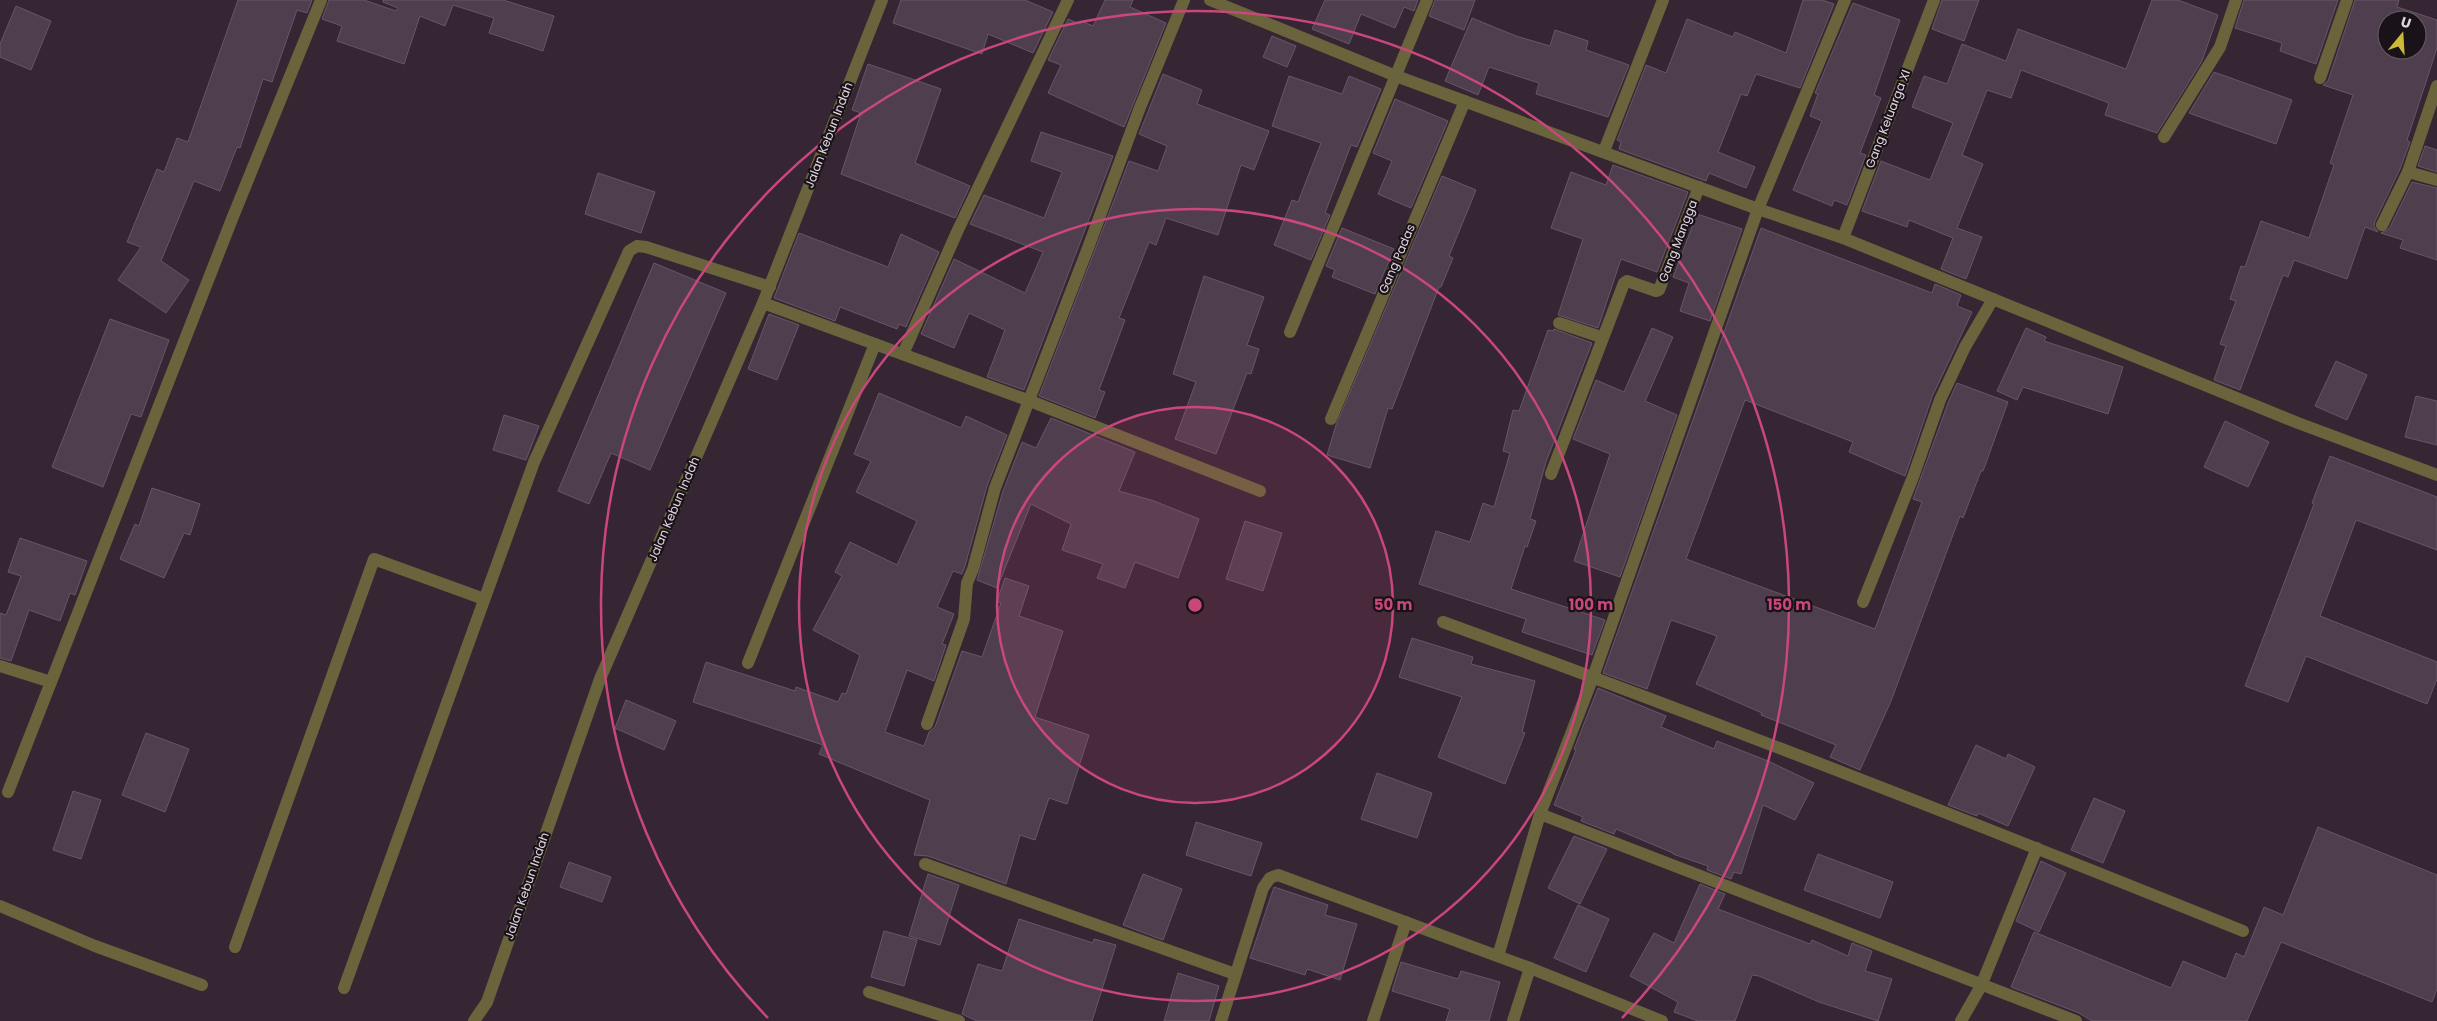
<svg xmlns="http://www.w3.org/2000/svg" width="2437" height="1021" viewBox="0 0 2437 1021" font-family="Poppins,sans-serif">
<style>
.building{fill:#4f3e4d;stroke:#685666;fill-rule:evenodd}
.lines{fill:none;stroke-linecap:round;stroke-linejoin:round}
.minor{stroke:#6a643c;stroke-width:12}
.ring{fill:none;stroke:#ca477c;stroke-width:2.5}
.labels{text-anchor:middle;stroke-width:4.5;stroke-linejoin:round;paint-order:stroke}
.street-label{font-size:12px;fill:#e0d5df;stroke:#191218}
.centre{fill:#ca477c;stroke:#191218;stroke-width:2.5}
.ring-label{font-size:15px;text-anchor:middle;font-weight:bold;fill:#ca477c;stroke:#191218;stroke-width:4.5;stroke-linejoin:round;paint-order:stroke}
</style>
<rect width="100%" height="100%" fill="#362634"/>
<g class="building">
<path d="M 238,0 L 312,0 L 307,13 L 297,10 L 272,82 L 263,79 L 240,148 L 237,147 L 220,191 L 194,181 L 161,261 L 189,280 L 166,313 L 118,280 L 141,247 L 127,242 L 157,169 L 164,172 L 177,138 L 188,142 Z"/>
<path d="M 329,0 L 364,0 L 396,11 L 398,8 L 383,2 L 383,0 L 503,0 L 554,16 L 543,51 L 489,33 L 494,18 L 453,5 L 445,26 L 420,16 L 404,64 L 337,41 L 342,26 L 322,19 Z"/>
<path d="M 901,0 L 1025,0 L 1053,12 L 1033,53 L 988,34 L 982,54 L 893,23 Z"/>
<path d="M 1105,0 L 1133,0 L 1130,7 L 1166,23 L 1124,127 L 1048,93 L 1061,65 L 1048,60 L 1068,19 L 1080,24 L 1081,21 L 1093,26 Z"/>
<path d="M 1325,0 L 1418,0 L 1414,11 L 1404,7 L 1395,28 L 1361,14 L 1349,44 L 1312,29 Z"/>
<path d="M 1435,0 L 1475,0 L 1464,30 L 1429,16 Z"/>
<path d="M 1803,0 L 1822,0 L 1834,4 L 1800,88 L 1756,74 L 1747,96 L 1741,94 L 1718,152 L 1755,167 L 1746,188 L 1709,173 L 1706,181 L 1619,149 L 1621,142 L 1617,140 L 1646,65 L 1666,73 L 1687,19 L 1733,37 L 1735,32 L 1786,53 Z"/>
<path d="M 1942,0 L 1979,0 L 1964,41 L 1932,29 Z"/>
<path d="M 2152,0 L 2178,0 L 2218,15 L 2202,61 L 2157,133 L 2105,115 L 2109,103 L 2021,70 L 2011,98 L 1987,90 L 1962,155 L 1983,164 L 1957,228 L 1982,237 L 1966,279 L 1941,269 L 1953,238 L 1909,220 L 1907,227 L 1862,211 L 1881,161 L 1930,180 L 1953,123 L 1912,107 L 1924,76 L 1947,84 L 1962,44 L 2006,61 L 2018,29 L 2126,69 Z"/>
<path d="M 2244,0 L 2338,0 L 2316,64 L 2280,51 L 2282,43 L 2235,28 Z"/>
<path d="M 2355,0 L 2399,0 L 2397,7 L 2437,20 L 2437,48 L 2407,140 L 2410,142 L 2400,169 L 2375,221 L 2374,226 L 2378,232 L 2365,227 L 2347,279 L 2294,260 L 2288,277 L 2283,275 L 2240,390 L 2214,380 L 2226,346 L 2220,344 L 2236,301 L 2230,299 L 2241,266 L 2245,267 L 2261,221 L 2309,238 L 2334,165 L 2330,163 L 2353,95 L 2323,85 L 2328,81 ZM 2387,20 L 2417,20 L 2417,50 L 2387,50 Z"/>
<path d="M 1853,3 L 1900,20 L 1874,95 L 1881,98 L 1860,153 L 1866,155 L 1847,205 L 1834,200 L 1832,206 L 1793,190 L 1822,121 L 1810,116 L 1818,94 L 1815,93 Z"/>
<path d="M 16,6 L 51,21 L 31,70 L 0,57 L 0,44 Z"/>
<path d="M 1472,18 L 1516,36 L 1550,46 L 1555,30 L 1588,41 L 1586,50 L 1629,65 L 1608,117 L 1536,94 L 1539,83 L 1489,67 L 1478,95 L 1445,81 Z"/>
<path d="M 1272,36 L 1296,46 L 1287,67 L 1263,57 Z"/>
<path d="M 868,64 L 941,89 L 915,163 L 970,186 L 955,218 L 841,174 L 861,113 L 852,110 Z"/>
<path d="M 2214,72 L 2292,100 L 2276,144 L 2189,113 Z"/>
<path d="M 1163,74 L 1202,90 L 1197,104 L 1269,131 L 1254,170 L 1241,165 L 1218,235 L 1166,218 L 1156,245 L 1149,242 L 1119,318 L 1125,320 L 1099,390 L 1105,392 L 1095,418 L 1039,396 L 1129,161 L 1158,171 L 1167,146 L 1139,134 Z"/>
<path d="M 1289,76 L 1342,94 L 1349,76 L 1381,89 L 1357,147 L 1351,145 L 1325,213 L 1330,215 L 1311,260 L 1274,245 L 1292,200 L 1298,202 L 1321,143 L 1272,126 Z"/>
<path d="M 1395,99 L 1448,121 L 1411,208 L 1378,194 L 1392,161 L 1373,153 Z"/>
<path d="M 1041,132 L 1113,156 L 1024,390 L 987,377 L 1005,330 L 969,313 L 954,348 L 921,334 L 954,259 L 1025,293 L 1043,252 L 970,224 L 984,195 L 1044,218 L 1062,172 L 1031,161 Z"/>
<path d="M 2425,146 L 2437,150 L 2437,172 L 2418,166 Z"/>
<path d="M 1613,165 L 1688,192 L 1657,272 L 1621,259 L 1598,328 L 1558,315 L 1583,239 L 1551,228 L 1571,172 L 1606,185 Z"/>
<path d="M 598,173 L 655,192 L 641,233 L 585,214 Z"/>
<path d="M 1442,176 L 1476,190 L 1449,256 L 1453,258 L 1441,287 L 1439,287 L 1392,409 L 1388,408 L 1370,468 L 1327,455 L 1336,425 Z"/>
<path d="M 2412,182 L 2437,188 L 2437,260 L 2400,248 L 2403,240 L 2381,233 L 2389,229 Z"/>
<path d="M 1697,214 L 1742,229 L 1710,321 L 1680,311 L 1689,283 L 1673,277 Z"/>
<path d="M 1342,228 L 1394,249 L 1375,294 L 1332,277 L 1335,270 L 1326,266 Z"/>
<path d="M 1761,228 L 1932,293 L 1935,284 L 1961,295 L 1957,306 L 1972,312 L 1932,397 L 1905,476 L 1849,452 L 1853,442 L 1745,400 L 1686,559 L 1875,629 L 1922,502 L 1913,499 L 1948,403 L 1957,383 L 2008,402 L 1983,471 L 1981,471 L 1963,518 L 1960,516 L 1891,701 L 1860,770 L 1830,757 L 1836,745 L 1761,715 L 1762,713 L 1696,684 L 1717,636 L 1671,620 L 1647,689 L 1603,673 Z"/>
<path d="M 799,233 L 888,267 L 901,234 L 939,252 L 906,327 L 899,324 L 897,329 L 840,307 L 835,321 L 774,298 Z"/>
<path d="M 654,263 L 726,293 L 650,470 L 611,453 L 589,504 L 558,491 Z"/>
<path d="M 1204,276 L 1264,297 L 1247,345 L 1259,349 L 1251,374 L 1247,373 L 1216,454 L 1175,439 L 1196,382 L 1173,374 Z"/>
<path d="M 769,314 L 799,325 L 777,380 L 748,369 Z"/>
<path d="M 110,319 L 169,340 L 141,417 L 131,414 L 103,487 L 52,467 Z"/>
<path d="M 1652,328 L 1673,337 L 1645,401 L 1677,415 L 1620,577 L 1574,561 L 1610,454 L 1573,439 L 1596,380 L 1624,392 Z"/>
<path d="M 2026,328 L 2046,337 L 2044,341 L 2123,367 L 2108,414 L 2023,387 L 2017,400 L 1997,391 Z"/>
<path d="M 1554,329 L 1592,343 L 1546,462 L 1530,519 L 1536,521 L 1527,547 L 1525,546 L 1511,589 L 1605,620 L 1592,655 L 1522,632 L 1526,619 L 1419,584 L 1436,531 L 1470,542 L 1483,503 L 1494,507 L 1510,453 L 1503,451 L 1513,410 L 1519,411 L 1548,330 L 1553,331 Z"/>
<path d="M 2336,361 L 2367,375 L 2347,420 L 2315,406 Z"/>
<path d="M 879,393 L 961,428 L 966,416 L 1007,435 L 987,486 L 965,566 L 962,574 L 953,571 L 937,607 L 954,614 L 942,644 L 946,645 L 934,681 L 907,670 L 885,732 L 924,746 L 929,732 L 935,727 L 962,651 L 982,657 L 1001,603 L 997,601 L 1005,578 L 1029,586 L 1019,616 L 1063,631 L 1035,717 L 1089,735 L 1067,804 L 1049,798 L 1035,840 L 1020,835 L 1006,884 L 928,856 L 914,855 L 930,800 L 819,754 L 823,745 L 693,702 L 706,662 L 795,691 L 796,687 L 838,702 L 842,693 L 846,694 L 860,655 L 813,630 L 842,576 L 835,572 L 850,542 L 897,565 L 917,521 L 856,492 L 871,461 L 854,454 Z"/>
<path d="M 2416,396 L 2437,401 L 2437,445 L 2405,437 Z"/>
<path d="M 504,415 L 539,426 L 526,460 L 493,450 Z"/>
<path d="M 1051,418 L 1135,452 L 1119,491 L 1154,501 L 1199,519 L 1178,578 L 1135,562 L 1125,588 L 1097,578 L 1103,564 L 1062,550 L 1071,524 L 1031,504 L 997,588 L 977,580 L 1003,491 L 1022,442 L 1036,448 Z"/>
<path d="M 2225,421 L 2269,442 L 2248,487 L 2204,467 Z"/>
<path d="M 2330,456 L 2437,497 L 2437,550 L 2356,520 L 2320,616 L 2437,662 L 2437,679 L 2427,704 L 2306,656 L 2288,702 L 2245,686 L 2314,504 L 2312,503 Z"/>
<path d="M 152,488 L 200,504 L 190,535 L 184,533 L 164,578 L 120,559 L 135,524 L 139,526 Z"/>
<path d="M 1245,521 L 1282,533 L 1263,591 L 1226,579 Z"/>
<path d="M 20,538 L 87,561 L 75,595 L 70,593 L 60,621 L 29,610 L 11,661 L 0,658 L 0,613 L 6,615 L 21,576 L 8,572 Z"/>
<path d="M 1412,638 L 1473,657 L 1471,664 L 1535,681 L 1522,732 L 1525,733 L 1505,784 L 1438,757 L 1462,697 L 1399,677 Z"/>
<path d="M 1598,688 L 1666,716 L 1661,727 L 1714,749 L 1717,741 L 1768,761 L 1814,783 L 1795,820 L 1763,805 L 1741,874 L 1734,872 L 1731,879 L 1707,870 L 1708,866 L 1673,854 L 1673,853 L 1616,829 L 1614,834 L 1581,821 L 1583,817 L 1554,805 L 1576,750 L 1574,749 Z"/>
<path d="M 626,700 L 676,721 L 664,750 L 615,728 Z"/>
<path d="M 146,733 L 189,749 L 165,812 L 122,795 Z"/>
<path d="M 1976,745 L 2006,759 L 2008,754 L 2035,767 L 2008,826 L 1978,813 L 1977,816 L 1948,805 Z"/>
<path d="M 1377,773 L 1432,793 L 1417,838 L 1361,819 Z"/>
<path d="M 73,791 L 101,800 L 81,859 L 53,850 Z"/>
<path d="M 2094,798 L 2125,811 L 2103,863 L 2071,850 Z"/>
<path d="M 1196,822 L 1262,843 L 1251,876 L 1186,855 Z"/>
<path d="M 2318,827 L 2437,875 L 2437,989 L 2432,1002 L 2281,942 L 2247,1021 L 2092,1021 L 2079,1013 L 2011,987 L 2034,932 L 2171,988 L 2183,961 L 2226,979 L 2236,953 L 2244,957 L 2264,907 L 2283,915 Z"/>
<path d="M 1574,836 L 1607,849 L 1580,904 L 1548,888 Z"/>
<path d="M 1818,854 L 1893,882 L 1880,918 L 1804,890 Z"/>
<path d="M 2041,861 L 2066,873 L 2039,932 L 2016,921 Z"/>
<path d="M 569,862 L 611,877 L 602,902 L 560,887 Z"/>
<path d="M 928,874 L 959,885 L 940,945 L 909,936 Z"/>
<path d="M 1143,874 L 1182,889 L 1163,940 L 1123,925 Z"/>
<path d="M 1700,884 L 1725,894 L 1718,909 L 1810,944 L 1812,940 L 1848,956 L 1852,943 L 1872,951 L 1865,971 L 1892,979 L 1878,1021 L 1819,1002 L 1759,976 L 1752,975 L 1735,1021 L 1698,1021 L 1674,1012 L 1678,1002 L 1630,976 L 1654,933 L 1674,943 Z"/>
<path d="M 1274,887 L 1328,905 L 1325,915 L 1357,924 L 1340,980 L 1307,969 L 1305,975 L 1250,958 Z"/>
<path d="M 1578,905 L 1609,919 L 1586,972 L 1554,958 Z"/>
<path d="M 1019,919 L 1093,943 L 1094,939 L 1116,945 L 1092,1021 L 977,1021 L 962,1014 L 978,964 L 1002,971 Z"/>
<path d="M 884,931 L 917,940 L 904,986 L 871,977 Z"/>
<path d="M 1401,962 L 1458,979 L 1461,971 L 1500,982 L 1489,1021 L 1446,1021 L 1450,1009 L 1392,991 Z"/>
<path d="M 1178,973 L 1219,986 L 1209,1021 L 1164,1021 Z"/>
</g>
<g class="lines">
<g class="minor">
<path d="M 1210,0 L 1396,76 L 1758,209 L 1843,238 L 2298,423 L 2437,475"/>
<path d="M 2320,78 L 2347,0"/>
<path d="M 2164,137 L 2220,47 L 2236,0"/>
<path d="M 1604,151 L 1663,0"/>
<path d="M 2408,172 L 2437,180"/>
<path d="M 2382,225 L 2408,172 L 2437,86"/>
<path d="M 1843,238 L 1934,0"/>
<path d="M 763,303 L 1030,401 L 1260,491"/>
<path d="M 1559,323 L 1601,337"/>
<path d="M 1290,332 L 1427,0"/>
<path d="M 903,354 L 957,232 L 1068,0"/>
<path d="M 1331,419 L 1465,101"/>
<path d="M 1551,474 L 1624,283 L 1627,281 L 1656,291 L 1659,290 L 1699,187"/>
<path d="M 1863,602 L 1913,477 L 1940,400 L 1965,347 L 1993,299"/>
<path d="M 1443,622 C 1712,720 1978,824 2243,931"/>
<path d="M 748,663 L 875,344"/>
<path d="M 0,666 L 51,682"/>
<path d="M 927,724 L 964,619 L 967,583 L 973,569 L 995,488 L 1088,248 L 1139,110 L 1184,0"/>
<path d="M 8,792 L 232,219 L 321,0"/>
<path d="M 1540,814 L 2076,1021"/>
<path d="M 925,864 L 1235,974"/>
<path d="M 0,906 L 95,946 L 202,985"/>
<path d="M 235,947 L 374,559 L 484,599"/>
<path d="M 1498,956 L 1540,814 L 1593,677 L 1758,209 L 1845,0"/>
<path d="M 344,988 L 534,462 L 629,251 L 637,246 L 646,247 L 770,287"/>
<path d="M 869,992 L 959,1021"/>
<path d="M 474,1021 L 487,1002 L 600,679 L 763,303 L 882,0"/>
<path d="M 1221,1021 L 1263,888 L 1270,878 L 1278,875 L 1530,968 L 1662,1021"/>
<path d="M 1373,1021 L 1406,922"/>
<path d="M 1513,1021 L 1530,968"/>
<path d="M 1961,1021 L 1981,986 L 2037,848"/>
</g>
</g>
<circle cx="1195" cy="605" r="198" fill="#ca477c" fill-opacity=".12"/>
<g class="ring">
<circle cx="1195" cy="605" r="198"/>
<circle cx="1195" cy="605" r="396"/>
<path d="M768 1018A594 594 0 1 1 1622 1018"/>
</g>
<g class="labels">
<g class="street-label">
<text transform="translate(1888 119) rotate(-69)" y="4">Gang Keluarga XI</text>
<text transform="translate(829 135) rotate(-69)" y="4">Jalan Kebun Indah</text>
<text transform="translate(1678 241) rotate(-69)" y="4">Gang Mangga</text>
<text transform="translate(1397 259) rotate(-67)" y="4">Gang Padas</text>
<text transform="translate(674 509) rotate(-67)" y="4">Jalan Kebun Indah</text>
<text transform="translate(527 886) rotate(-71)" y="4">Jalan Kebun Indah</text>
</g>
</g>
<circle cx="1195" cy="605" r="8" class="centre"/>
<g class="ring-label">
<text x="1393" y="610">50 m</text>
<text x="1591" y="610">100 m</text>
<text x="1789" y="610">150 m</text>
</g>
<g transform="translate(2402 35) rotate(18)"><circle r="24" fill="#191218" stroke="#696068"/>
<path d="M0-4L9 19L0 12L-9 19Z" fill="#cdb938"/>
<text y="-8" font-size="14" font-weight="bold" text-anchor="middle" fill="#e0d5df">U</text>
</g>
</svg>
